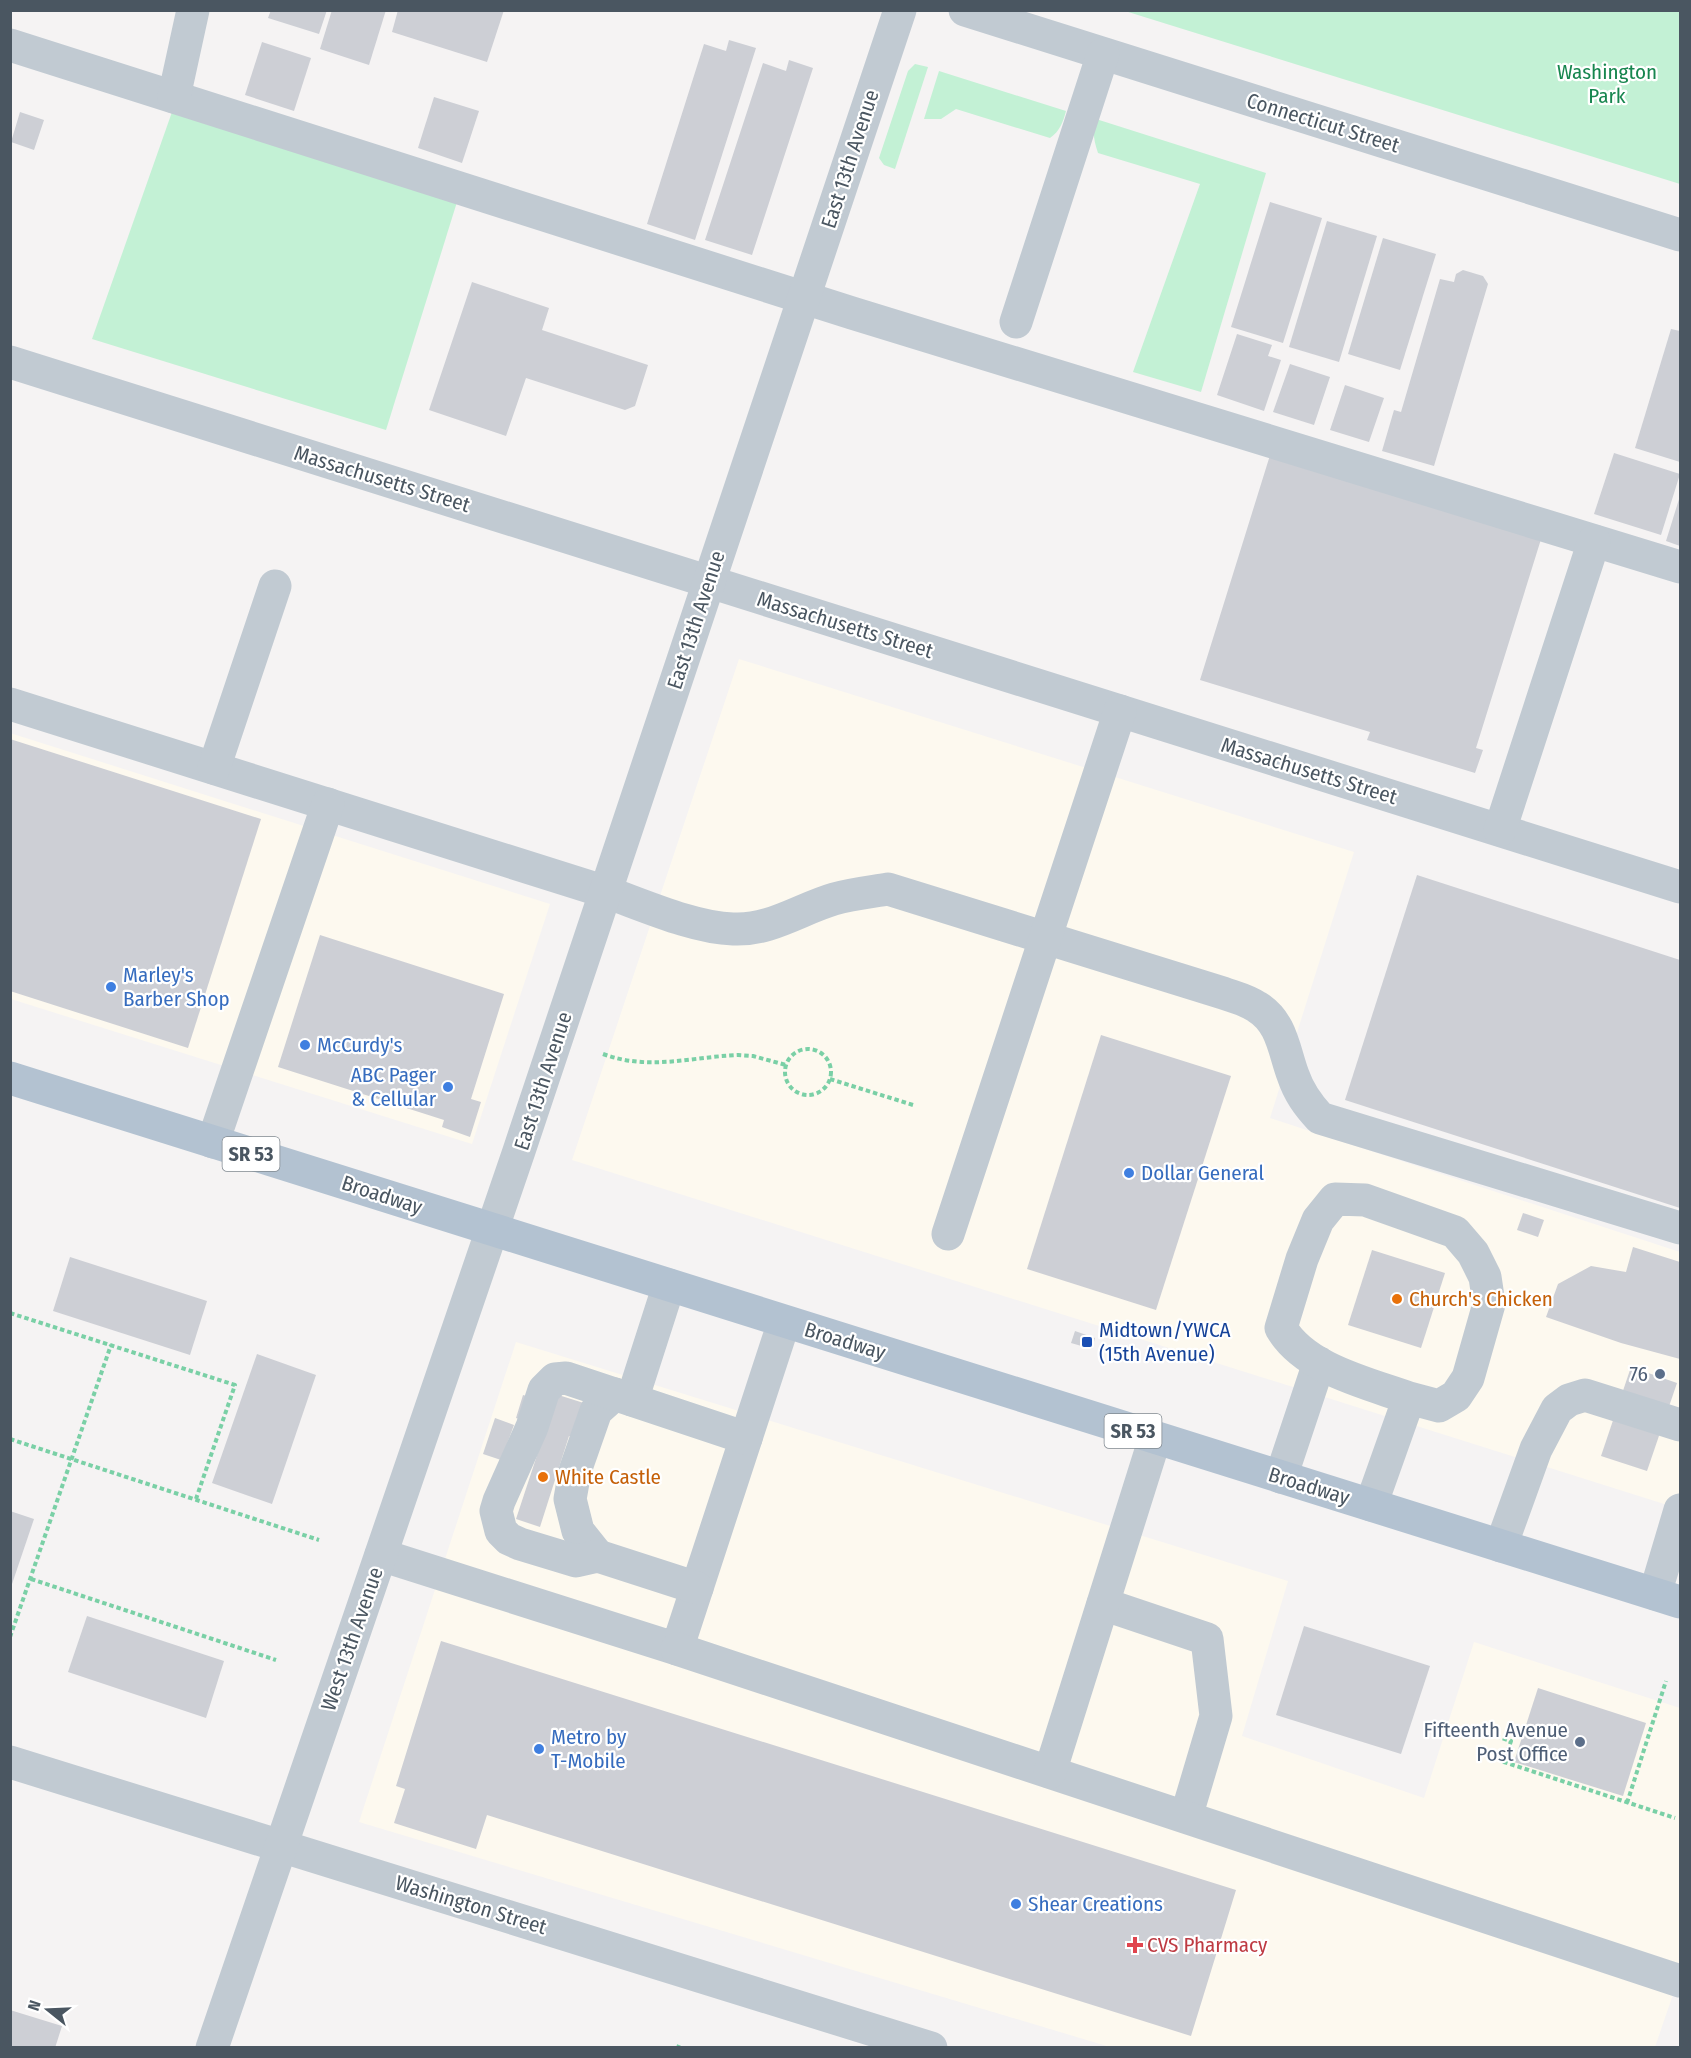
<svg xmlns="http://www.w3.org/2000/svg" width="1691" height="2058" viewBox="0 0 1691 2058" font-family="'Fira Sans Condensed',sans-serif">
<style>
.commercial{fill:#fdf9ef}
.green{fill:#c3f1d5}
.building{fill:#cdcfd5}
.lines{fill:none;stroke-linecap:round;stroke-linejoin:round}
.path{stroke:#7ad0a6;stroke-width:4;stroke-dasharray:4.5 3;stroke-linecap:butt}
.minor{stroke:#c1cad2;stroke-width:33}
.major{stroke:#b3c2d1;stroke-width:33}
.shop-dot{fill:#3f7fe0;stroke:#fff;stroke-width:2}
.food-dot{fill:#e8710a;stroke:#fff;stroke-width:2}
.transit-dot{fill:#1a4fb4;stroke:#fff;stroke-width:2}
.service-dot{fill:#5c6f8a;stroke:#fff;stroke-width:2}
.health-dot{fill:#e0444e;stroke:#fff;stroke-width:2}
.labels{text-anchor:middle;stroke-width:4.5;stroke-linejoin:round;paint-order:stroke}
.shield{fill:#fff;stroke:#808990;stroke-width:1.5}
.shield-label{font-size:20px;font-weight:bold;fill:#4a5661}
.park-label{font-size:21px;fill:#17864f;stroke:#fff}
.street-label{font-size:21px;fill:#4a5661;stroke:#fff}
.shop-label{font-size:21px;fill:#366cbe;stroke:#fff;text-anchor:start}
.food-label{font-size:21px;fill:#c56008;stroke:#fff;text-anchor:start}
.transit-label{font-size:21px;fill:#164399;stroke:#fff;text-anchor:start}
.service-label{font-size:21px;fill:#4e5e75;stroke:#fff;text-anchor:end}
.health-label{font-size:21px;fill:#be3a42;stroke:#fff;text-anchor:start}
</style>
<rect width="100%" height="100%" fill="#f5f3f3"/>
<g class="commercial">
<path d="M 739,659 L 1354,852 L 1270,1118 L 1680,1252 L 1680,1509 L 572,1160 Z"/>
<path d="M 10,733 L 550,904 L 472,1144 L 11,999 Z"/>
<path d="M 516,1342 L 1288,1581 L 1242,1736 L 1424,1798 L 1474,1642 L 1680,1708 L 1680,1974 L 1655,2047 L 1110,2047 L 359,1822 Z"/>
</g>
<g class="green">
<path d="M 1125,11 L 1680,11 L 1680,184 Z"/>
<path d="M 915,64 L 928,67 L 895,169 L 884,165 L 879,158 L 908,71 Z"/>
<path d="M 939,71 L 1066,111 C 1063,122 1060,131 1050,138 L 956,109 L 941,119 L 924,119 Z"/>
<path d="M 172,112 L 457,202 L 386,430 L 92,339 Z"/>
<path d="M 1096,119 L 1266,173 L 1201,392 L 1133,372 L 1200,184 L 1098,153 C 1094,141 1092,132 1096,119 Z"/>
</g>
<g class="building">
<path d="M 271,10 L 327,10 L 319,34 L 268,18 Z"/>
<path d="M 332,10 L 386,10 L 369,65 L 320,49 Z"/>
<path d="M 398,10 L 504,10 L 487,62 L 392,32 Z"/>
<path d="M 729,40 L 756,48 L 695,240 L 647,224 L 704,44 L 726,51 Z"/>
<path d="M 262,42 L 311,58 L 294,111 L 245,95 Z"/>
<path d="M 789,60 L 813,68 L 752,255 L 705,240 L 763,63 L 786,71 Z"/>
<path d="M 434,97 L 479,111 L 462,163 L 418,148 Z"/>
<path d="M 20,112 L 44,120 L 34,150 L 11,142 Z"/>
<path d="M 1270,202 L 1322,218 L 1283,343 L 1231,327 Z"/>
<path d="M 1327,221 L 1377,236 L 1339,362 L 1289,347 Z"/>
<path d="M 1383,238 L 1436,254 L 1400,370 L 1348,354 Z"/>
<path d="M 1463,270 L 1483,276 L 1488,284 L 1434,466 L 1382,451 L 1394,410 L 1401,412 L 1440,279 L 1454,282 L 1456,274 Z"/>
<path d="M 472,282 L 549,308 L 542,330 L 648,365 L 635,406 L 625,410 L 526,378 L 506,436 L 429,410 Z"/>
<path d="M 1671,329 L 1680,331 L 1680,462 L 1635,448 Z"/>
<path d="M 1237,334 L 1272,345 L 1268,356 L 1281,360 L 1264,411 L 1217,395 Z"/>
<path d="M 1290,364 L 1330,377 L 1314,425 L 1273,412 Z"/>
<path d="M 1345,385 L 1384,398 L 1369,442 L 1330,430 Z"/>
<path d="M 1271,452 L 1542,536 L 1476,748 L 1483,750 L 1475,773 L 1367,740 L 1370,732 L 1200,680 Z"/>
<path d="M 1614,453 L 1680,474 L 1661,535 L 1594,514 Z"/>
<path d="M 1680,496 L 1680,546 L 1666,541 Z"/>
<path d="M 10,739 L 261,819 L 188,1048 L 10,991 Z"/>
<path d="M 1417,875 L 1680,960 L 1680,1208 L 1345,1100 Z"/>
<path d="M 320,935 L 504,994 L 471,1099 L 481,1102 L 470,1137 L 442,1127 L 444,1120 L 278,1067 Z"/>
<path d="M 1101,1035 L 1231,1076 L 1156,1310 L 1027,1269 Z"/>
<path d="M 1523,1213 L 1544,1220 L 1538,1237 L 1517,1230 Z"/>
<path d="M 1633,1247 L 1680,1262 L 1680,1359 L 1621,1343 L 1546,1317 L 1558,1284 L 1591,1266 L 1626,1272 Z"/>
<path d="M 1372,1250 L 1445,1273 L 1421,1348 L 1348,1325 Z"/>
<path d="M 70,1257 L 207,1301 L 190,1355 L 53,1311 Z"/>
<path d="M 1075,1331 L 1095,1338 L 1092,1349 L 1071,1343 Z"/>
<path d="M 257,1354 L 316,1375 L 272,1504 L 212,1483 Z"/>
<path d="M 1631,1367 L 1677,1383 L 1647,1471 L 1601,1456 Z"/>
<path d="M 549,1392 L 590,1405 L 598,1445 L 569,1436 L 540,1527 L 516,1519 L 546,1428 L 516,1418 L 523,1395 L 546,1402 Z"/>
<path d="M 495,1418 L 514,1425 L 501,1460 L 483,1454 Z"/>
<path d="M 10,1511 L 34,1519 L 11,1587 L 10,1587 Z"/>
<path d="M 87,1616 L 224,1661 L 206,1718 L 68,1672 Z"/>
<path d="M 1304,1626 L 1430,1666 L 1401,1754 L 1276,1715 Z"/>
<path d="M 441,1641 L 1236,1890 L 1191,2036 L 487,1815 L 476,1849 L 394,1823 L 405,1789 L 396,1786 Z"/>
<path d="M 1538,1688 L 1646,1723 L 1623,1796 L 1514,1762 Z"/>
<path d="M 10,2010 L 62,2026 L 55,2048 L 10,2048 Z"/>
</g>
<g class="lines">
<g class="path">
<circle cx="808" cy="1072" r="23"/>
<path d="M 603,1054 C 649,1071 690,1057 738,1055 L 753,1056 L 786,1065"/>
<path d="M 830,1079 L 913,1105"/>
<path d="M 10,1313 L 235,1385 L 196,1499"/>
<path d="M 10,1439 L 319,1540"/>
<path d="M 31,1579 L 276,1660"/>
<path d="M 10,1637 L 111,1345"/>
<path d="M 1467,1727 L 1511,1741 L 1504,1762 L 1675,1818"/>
<path d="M 1627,1803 L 1666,1681"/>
<path d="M 678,2048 L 679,2045"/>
</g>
<g class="minor">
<path d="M 965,10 L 1680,235"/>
<path d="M 10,45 L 852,313 L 1680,567"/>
<path d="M 174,97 L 193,10"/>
<path d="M 1016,322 L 1103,54"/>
<path d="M 10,362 L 1680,887"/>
<path d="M 10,704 L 606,892 C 643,905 694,928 733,929 C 770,931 800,909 834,899 C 851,894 870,892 888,889 L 1223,993 C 1234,997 1247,1000 1257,1007 C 1282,1022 1284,1051 1293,1075 C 1299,1093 1308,1105 1320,1118 L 1680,1228"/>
<path d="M 214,768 L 275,586"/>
<path d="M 1500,830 L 1594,541"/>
<path d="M 213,1142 L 328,804"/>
<path d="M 948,1234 L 1120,711"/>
<path d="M 632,1400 L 669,1285"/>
<path d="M 1281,1477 L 1319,1363"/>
<path d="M 1371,1505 L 1409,1398 L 1439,1406 L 1456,1396 L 1468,1378 L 1489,1304 L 1485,1277 L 1473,1253 L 1455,1232 L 1365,1200 L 1335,1199 L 1318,1220 L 1302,1259 L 1281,1328 C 1305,1369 1367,1383 1409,1398"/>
<path d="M 1501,1546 L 1536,1449 L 1557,1409 L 1569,1400 L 1585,1395 L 1680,1425"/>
<path d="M 381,1555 L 677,1649 L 784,1322"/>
<path d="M 598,1556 L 578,1531 L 570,1499 L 575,1471 L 596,1411 L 615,1394"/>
<path d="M 697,1588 L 598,1556 L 576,1561 L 520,1544 L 509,1539 L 501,1531 L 496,1511 L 499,1501 L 532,1427 L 544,1390 L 555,1379 L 566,1378 L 746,1438"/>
<path d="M 1655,1594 L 1680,1510"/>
<path d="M 1103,1604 L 1207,1639 L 1216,1716 L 1186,1817"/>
<path d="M 677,1649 L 1680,1981"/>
<path d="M 10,1762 L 931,2048"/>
<path d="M 1050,1772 L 1155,1438"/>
<path d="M 212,2048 L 519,1151 L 900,10"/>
</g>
<path class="major" d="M 10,1078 L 1680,1602"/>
</g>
<g class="shop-dot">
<circle cx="111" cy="987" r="6"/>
<circle cx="305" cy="1045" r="6"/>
<circle cx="448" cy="1087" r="6"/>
<circle cx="1129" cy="1173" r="6"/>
<circle cx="539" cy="1749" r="6"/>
<circle cx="1016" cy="1904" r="6"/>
</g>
<g class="food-dot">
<circle cx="1397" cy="1299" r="6"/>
<circle cx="543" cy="1477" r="6"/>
</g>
<rect class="transit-dot" x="1081" y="1336" width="12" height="12" rx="3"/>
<g class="service-dot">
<circle cx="1660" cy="1374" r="6"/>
<circle cx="1580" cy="1742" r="6"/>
</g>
<path class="health-dot" d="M1132 1936h6v6h6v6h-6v6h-6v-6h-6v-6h6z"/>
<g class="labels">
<g class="shield">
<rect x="222.5" y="1137" width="57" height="34" rx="4.5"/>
<rect x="1104.5" y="1414" width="57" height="34" rx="4.5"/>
</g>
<g class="shield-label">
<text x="251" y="1161">SR 53</text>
<text x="1133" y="1438">SR 53</text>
</g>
<g class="park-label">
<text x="1607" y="79">Washington<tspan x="1607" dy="24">Park</tspan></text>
</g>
<g class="street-label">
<text transform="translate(1323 123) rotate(17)" y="7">Connecticut Street</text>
<text transform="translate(850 159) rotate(-72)" y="7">East 13th Avenue</text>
<text transform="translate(382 479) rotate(17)" y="7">Massachusetts Street</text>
<text transform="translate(696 620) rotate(-72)" y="7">East 13th Avenue</text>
<text transform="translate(845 625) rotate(17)" y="7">Massachusetts Street</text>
<text transform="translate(1309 771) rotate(17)" y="7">Massachusetts Street</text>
<text transform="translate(543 1081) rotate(-72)" y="7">East 13th Avenue</text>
<text transform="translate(382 1195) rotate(18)" y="7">Broadway</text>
<text transform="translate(845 1341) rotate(17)" y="7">Broadway</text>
<text transform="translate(1309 1486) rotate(17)" y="7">Broadway</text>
<text transform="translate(352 1639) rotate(-71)" y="7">West 13th Avenue</text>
<text transform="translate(471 1905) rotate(17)" y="7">Washington Street</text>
</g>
<g class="shop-label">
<text x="123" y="982">Marley's<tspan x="123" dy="24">Barber Shop</tspan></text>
<text x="317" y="1052">McCurdy's</text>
<text x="436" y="1082" text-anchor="end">ABC Pager<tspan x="436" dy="24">&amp; Cellular</tspan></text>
<text x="1141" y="1180">Dollar General</text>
<text x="551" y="1744">Metro by<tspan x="551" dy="24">T-Mobile</tspan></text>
<text x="1028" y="1911">Shear Creations</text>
</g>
<g class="food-label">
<text x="1409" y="1306">Church's Chicken</text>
<text x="555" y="1484">White Castle</text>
</g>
<g class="transit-label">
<text x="1099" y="1337">Midtown/YWCA<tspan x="1099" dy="24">(15th Avenue)</tspan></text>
</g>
<g class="service-label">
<text x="1648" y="1381">76</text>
<text x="1568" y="1737">Fifteenth Avenue<tspan x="1568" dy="24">Post Office</tspan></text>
</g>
<g class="health-label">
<text x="1147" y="1952">CVS Pharmacy</text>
</g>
</g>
<rect width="1691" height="2058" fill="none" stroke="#4a5661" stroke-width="24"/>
<g transform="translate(48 2010) rotate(288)" stroke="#ffffff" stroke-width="4.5" paint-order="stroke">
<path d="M0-4.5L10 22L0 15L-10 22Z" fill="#4a5661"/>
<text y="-9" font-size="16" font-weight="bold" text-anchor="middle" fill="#4a5661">N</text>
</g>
</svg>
